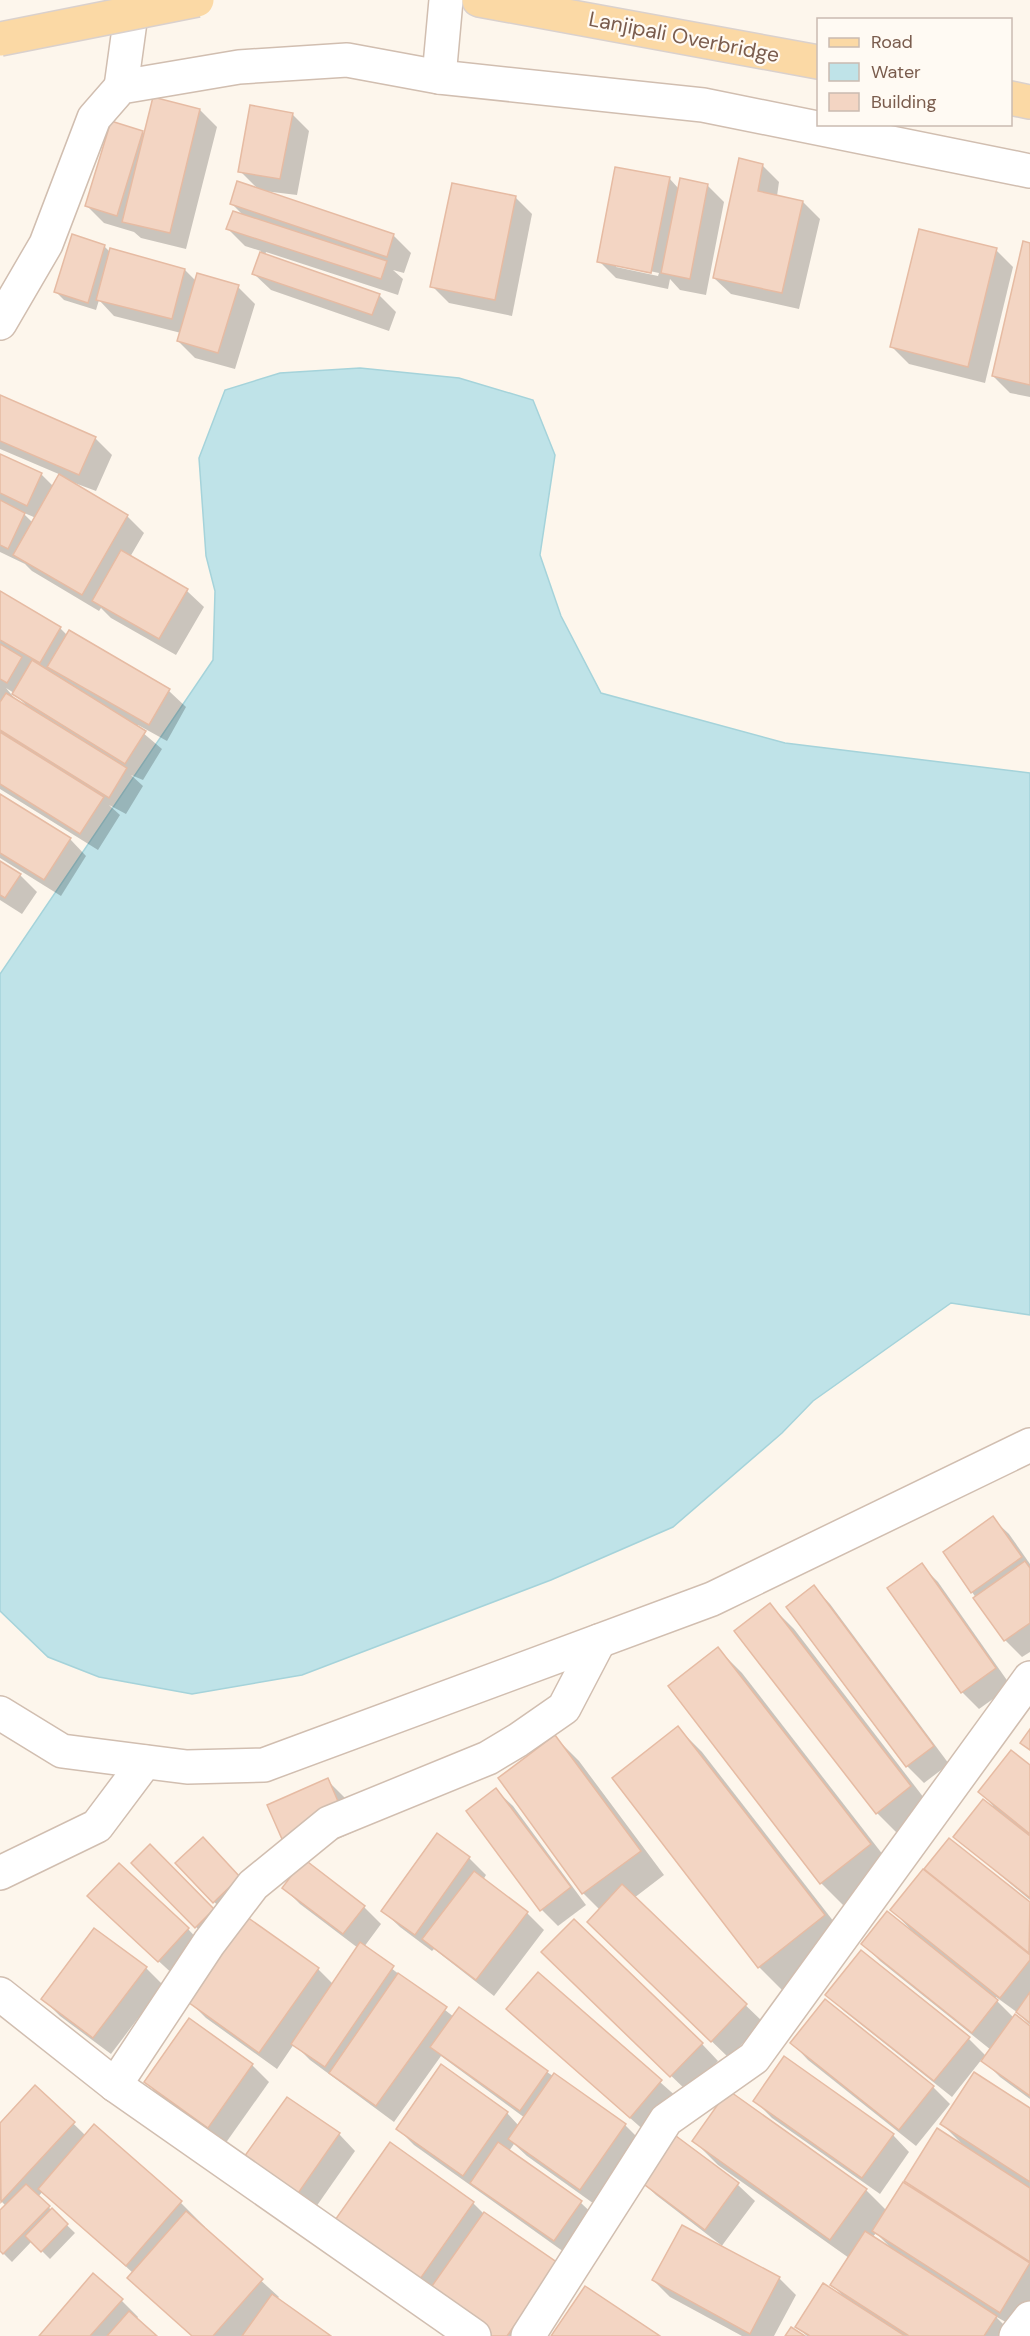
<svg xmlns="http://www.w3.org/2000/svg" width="1030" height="2336" viewBox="0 0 1030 2336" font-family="'DM Sans',sans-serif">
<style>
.water{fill:#bfe3e8;stroke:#a5d3da;stroke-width:1.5}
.shadow{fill:#0003;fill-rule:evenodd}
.building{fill:#f3d5c3;stroke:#e6bba3;stroke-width:1.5}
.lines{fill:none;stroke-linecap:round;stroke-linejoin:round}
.minor-casing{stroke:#d1beb0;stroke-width:36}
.major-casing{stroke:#dad1cd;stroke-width:36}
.minor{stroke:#fff;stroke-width:33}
.major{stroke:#fbd9a5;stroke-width:33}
.major-bridge-casing{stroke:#dad1cd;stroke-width:36;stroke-linecap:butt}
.major-bridge{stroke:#fbd9a5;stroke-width:33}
.labels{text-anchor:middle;stroke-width:4.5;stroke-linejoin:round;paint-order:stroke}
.street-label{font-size:21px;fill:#7a5c4d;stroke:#fffaf3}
</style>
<rect width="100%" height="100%" fill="#fdf6ec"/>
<path class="water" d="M 360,368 L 459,378 L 533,400 L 555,455 L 540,555 L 561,616 L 601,693 L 785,743 L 1030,773 L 1030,1315 L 951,1303 L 813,1401 L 782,1433 L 673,1527 L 551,1580 L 302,1675 L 192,1694 L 99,1677 L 48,1657 L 0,1611 L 0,974 L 213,660 L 215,591 L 206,556 L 199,458 L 225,390 L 280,373 Z"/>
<g class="shadow">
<path d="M 200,110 L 217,127 L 186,249 L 141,238 L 134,232 L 104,223 L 87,206 L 143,132 L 145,135 Z"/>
<path d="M 292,114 L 309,131 L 297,195 L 264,191 L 394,236 L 411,253 L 404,273 L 393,270 L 403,279 L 398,295 L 266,252 L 265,255 L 379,295 L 396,312 L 389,331 L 271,290 L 254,274 L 261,251 L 245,246 L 228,229 L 244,216 L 231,203 L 258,189 L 240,171 Z"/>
<path d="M 762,165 L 779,182 L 777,196 L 803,202 L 820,219 L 799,309 L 731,294 L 714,278 Z"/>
<path d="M 669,178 L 679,189 L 707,185 L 724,202 L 706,295 L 680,290 L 670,279 L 668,289 L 616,278 L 599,261 ZM 616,264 L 659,273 L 658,276 L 616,267 Z"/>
<path d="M 515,197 L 532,214 L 512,316 L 449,303 L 432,286 Z"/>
<path d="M 1030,245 L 1030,397 L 1010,393 L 993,376 Z"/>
<path d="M 104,246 L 110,252 L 185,270 L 196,281 L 238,287 L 255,304 L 235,369 L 195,358 L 178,341 L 181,333 L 114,316 L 99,300 L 96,310 L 64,300 L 56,292 Z"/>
<path d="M 996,250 L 1013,267 L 985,383 L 909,364 L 892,347 Z"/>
<path d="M 0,397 L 95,438 L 112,455 L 96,491 L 64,479 L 127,516 L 144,533 L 130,557 L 187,591 L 204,607 L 176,655 L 111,618 L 101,608 L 99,611 L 32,571 L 25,564 L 0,552 L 0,455 L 41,474 L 54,487 L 61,475 L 0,449 ZM 22,512 L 36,518 L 33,523 Z"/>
<path d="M 0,593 L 60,628 L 67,635 L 69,632 L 169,691 L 186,707 L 167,741 L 138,725 L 136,727 L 162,749 L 143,780 L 131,775 L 143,786 L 126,814 L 109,805 L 120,815 L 98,850 L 0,789 ZM 6,688 L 14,693 L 26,705 L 16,700 Z"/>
<path d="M 0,796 L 70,839 L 86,856 L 61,896 L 0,858 Z"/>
<path d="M 0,863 L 20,875 L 37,892 L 22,914 L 0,900 Z"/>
<path d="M 992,1518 L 1009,1534 L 1030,1564 L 1030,1652 L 1022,1657 L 1005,1640 L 972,1592 Z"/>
<path d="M 921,1565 L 938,1582 L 1011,1686 L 979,1709 L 962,1692 Z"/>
<path d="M 814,1587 L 830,1604 L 949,1764 L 924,1783 L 907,1766 L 788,1607 Z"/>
<path d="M 770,1605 L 794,1629 L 934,1811 L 901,1837 L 877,1813 Z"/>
<path d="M 718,1649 L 742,1673 L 894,1869 L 845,1907 L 821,1883 Z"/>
<path d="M 678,1728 L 702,1752 L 848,1940 L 783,1991 L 759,1967 Z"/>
<path d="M 555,1737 L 579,1761 L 664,1875 L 634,1898 L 763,2022 L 729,2058 L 605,1938 L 600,1910 L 583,1893 L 500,1778 Z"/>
<path d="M 1030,1767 L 1030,1900 L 955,1837 L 993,1806 L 980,1792 Z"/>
<path d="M 327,1780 L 344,1797 L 358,1830 L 300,1856 L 283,1839 L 269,1806 Z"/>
<path d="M 496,1790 L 513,1806 L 586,1905 L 558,1926 L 542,1910 Z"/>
<path d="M 437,1835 L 469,1858 L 486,1875 L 483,1880 L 527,1913 L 544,1930 L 494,1996 L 434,1949 L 432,1951 L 400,1927 L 383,1911 Z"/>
<path d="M 950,1840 L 1030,1904 L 1030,2025 L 1018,2013 L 996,1997 L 995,1999 L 1014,2018 L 1030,2027 L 1030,2099 L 1000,2077 L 982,2059 L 952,2097 L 844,2011 L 827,1994 L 969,2039 L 986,2056 L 991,2050 L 880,1961 L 863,1944 L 910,1929 L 892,1910 L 939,1881 L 926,1869 Z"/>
<path d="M 150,1846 L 230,1927 L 213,1944 L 133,1863 Z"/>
<path d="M 177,1863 L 247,1887 L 223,1911 Z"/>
<path d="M 284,1888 L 364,1907 L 381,1924 L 364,1947 L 454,2017 L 547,2072 L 625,2125 L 642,2142 L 597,2206 L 527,2156 L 514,2144 L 509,2151 L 581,2203 L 598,2219 L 571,2257 L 414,2145 L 398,2129 L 507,2113 L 519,2126 L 525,2118 L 441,2056 L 394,2122 L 310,2060 L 294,2044 L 277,2069 L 206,2018 L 190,2002 L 247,1920 L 318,1969 L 333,1984 L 358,1948 L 300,1904 Z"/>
<path d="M 106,1913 L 188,1929 L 204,1946 L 176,1977 Z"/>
<path d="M 146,1968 L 163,1985 L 111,2054 L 60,2016 L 43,1999 Z"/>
<path d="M 560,1969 L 702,2044 L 718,2061 L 688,2092 Z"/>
<path d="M 538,1974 L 678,2098 L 648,2134 L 508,2009 Z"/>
<path d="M 792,2043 L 933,2087 L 950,2104 L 916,2146 L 808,2060 Z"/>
<path d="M 252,2065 L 269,2082 L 225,2144 L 162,2099 L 146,2082 Z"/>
<path d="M 36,2087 L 86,2136 L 94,2126 L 181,2203 L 205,2227 L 203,2228 L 279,2297 L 277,2299 L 328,2336 L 192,2336 L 129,2278 L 133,2273 L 43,2191 L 38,2197 L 75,2233 L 50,2259 L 32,2241 L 12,2262 L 0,2250 L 0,2212 L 6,2206 L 0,2200 L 0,2125 Z"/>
<path d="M 755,2101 L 893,2135 L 909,2152 L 880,2194 L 772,2118 Z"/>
<path d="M 1030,2110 L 1030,2309 L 1018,2329 L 995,2316 L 1015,2336 L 807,2336 L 797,2327 L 843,2296 L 832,2285 L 849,2258 L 718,2165 L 694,2141 L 866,2190 L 887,2211 L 916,2191 L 906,2181 L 964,2146 L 942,2124 ZM 876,2233 L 892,2249 L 872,2238 Z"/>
<path d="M 339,2134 L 355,2151 L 309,2217 L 258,2181 Z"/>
<path d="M 672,2135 L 738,2185 L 755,2201 L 721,2247 L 779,2278 L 796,2295 L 774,2336 L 742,2336 L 670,2297 L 653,2280 L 721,2245 L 656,2195 L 639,2179 Z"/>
<path d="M 473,2203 L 485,2215 L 536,2336 L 476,2336 L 354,2253 Z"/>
<path d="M 121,2300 L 138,2317 L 136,2320 L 155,2336 L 41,2336 Z"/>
</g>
<g class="building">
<path d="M 153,97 L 200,109 L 170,233 L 122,222 Z"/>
<path d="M 250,105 L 293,113 L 280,179 L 238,172 Z"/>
<path d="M 111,121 L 143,131 L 117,216 L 85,206 Z"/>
<path d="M 739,158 L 763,164 L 758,191 L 803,201 L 782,293 L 713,278 Z"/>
<path d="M 615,167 L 670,177 L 651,273 L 597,262 Z"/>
<path d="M 680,178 L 708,184 L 690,279 L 661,273 Z"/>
<path d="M 237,181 L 394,234 L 387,257 L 230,204 Z"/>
<path d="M 452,183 L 516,196 L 495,300 L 430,287 Z"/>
<path d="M 233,211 L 387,261 L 381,279 L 226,229 Z"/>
<path d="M 919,229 L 997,248 L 968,367 L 890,347 Z"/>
<path d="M 72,234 L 105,245 L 88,303 L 54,292 Z"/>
<path d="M 1023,241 L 1030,243 L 1030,385 L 992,376 Z"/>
<path d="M 110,248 L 185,269 L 172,319 L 96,300 Z"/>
<path d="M 260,252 L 380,294 L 372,315 L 252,274 Z"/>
<path d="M 197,273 L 239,285 L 218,353 L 177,341 Z"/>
<path d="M 0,395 L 96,437 L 79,475 L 0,441 Z"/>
<path d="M 0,454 L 42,473 L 27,506 L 0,493 Z"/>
<path d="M 59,474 L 128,515 L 82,595 L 13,555 Z"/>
<path d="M 0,500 L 25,513 L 8,549 L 0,545 Z"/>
<path d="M 121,550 L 188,589 L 159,639 L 92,601 Z"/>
<path d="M 0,591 L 61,627 L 40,663 L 0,640 Z"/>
<path d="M 69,630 L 170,689 L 149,725 L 47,667 Z"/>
<path d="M 0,644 L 22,657 L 7,683 L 0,679 Z"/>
<path d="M 32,660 L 146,731 L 125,764 L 12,694 Z"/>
<path d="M 6,693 L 127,768 L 109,798 L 0,730 L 0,702 Z"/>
<path d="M 0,732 L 104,797 L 80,834 L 0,784 Z"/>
<path d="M 0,794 L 71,838 L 44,880 L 0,853 Z"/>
<path d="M 0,861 L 21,874 L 5,898 L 0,895 Z"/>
<path d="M 993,1516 L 1022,1557 L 971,1593 L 943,1552 Z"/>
<path d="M 1025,1561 L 1030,1568 L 1030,1623 L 1004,1641 L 973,1598 Z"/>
<path d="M 922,1563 L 996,1668 L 961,1693 L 887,1588 Z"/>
<path d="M 814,1585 L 934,1746 L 906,1767 L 786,1607 Z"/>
<path d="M 770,1603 L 911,1786 L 876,1814 L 734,1631 Z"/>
<path d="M 718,1647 L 871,1844 L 820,1884 L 668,1686 Z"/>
<path d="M 678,1726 L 825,1915 L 758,1968 L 612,1778 Z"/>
<path d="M 1030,1729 L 1030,1750 L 1020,1743 Z"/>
<path d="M 555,1735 L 641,1851 L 582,1894 L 498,1778 Z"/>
<path d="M 1011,1750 L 1030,1765 L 1030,1834 L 978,1792 Z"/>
<path d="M 328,1778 L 343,1813 L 282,1839 L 267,1805 Z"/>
<path d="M 496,1788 L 571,1887 L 540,1911 L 466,1811 Z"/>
<path d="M 983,1799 L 1030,1836 L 1030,1898 L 953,1837 Z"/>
<path d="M 437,1833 L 470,1857 L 415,1935 L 381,1911 Z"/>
<path d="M 203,1837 L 240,1877 L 213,1903 L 175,1863 Z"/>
<path d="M 949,1838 L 1030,1902 L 1029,1953 L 924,1869 Z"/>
<path d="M 150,1844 L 214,1909 L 195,1928 L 131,1863 Z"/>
<path d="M 304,1859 L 365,1906 L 343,1934 L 282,1888 Z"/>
<path d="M 119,1863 L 189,1928 L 158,1962 L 87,1896 Z"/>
<path d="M 923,1869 L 1030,1955 L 1030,1960 L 1000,1998 L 890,1910 Z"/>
<path d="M 474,1871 L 528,1912 L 476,1980 L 422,1939 Z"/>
<path d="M 622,1884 L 747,2004 L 711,2042 L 587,1922 Z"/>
<path d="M 887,1911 L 998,2000 L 972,2033 L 861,1944 Z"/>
<path d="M 247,1917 L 319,1968 L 259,2053 L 188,2002 Z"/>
<path d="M 574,1919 L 703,2043 L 670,2077 L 541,1952 Z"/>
<path d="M 94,1928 L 147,1967 L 93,2038 L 41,1999 Z"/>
<path d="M 360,1942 L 394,1966 L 325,2067 L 291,2044 Z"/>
<path d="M 861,1950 L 970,2037 L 934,2081 L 825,1995 Z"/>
<path d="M 538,1972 L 662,2080 L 630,2118 L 506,2009 Z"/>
<path d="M 398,1973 L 447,2007 L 376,2106 L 329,2073 Z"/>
<path d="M 1030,1992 L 1030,2023 L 1016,2012 Z"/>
<path d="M 825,1999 L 934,2086 L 899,2130 L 790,2043 Z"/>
<path d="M 459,2007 L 548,2071 L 520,2111 L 430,2047 Z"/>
<path d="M 1015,2014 L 1030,2026 L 1030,2096 L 981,2061 Z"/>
<path d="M 189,2018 L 253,2064 L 208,2128 L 144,2082 Z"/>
<path d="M 784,2056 L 894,2134 L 862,2178 L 753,2101 Z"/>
<path d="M 441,2064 L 508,2112 L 463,2176 L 396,2129 Z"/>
<path d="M 974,2072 L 1030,2108 L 1030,2182 L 940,2124 Z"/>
<path d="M 554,2073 L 626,2124 L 580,2190 L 508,2139 Z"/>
<path d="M 35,2085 L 75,2122 L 1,2202 L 0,2123 Z"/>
<path d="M 728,2090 L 867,2189 L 830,2240 L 692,2141 Z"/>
<path d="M 287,2097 L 340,2133 L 292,2202 L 239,2164 Z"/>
<path d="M 94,2124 L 182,2201 L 126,2266 L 38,2189 Z"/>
<path d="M 937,2128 L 1030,2188 L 1030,2262 L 904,2181 Z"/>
<path d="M 672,2133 L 739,2183 L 705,2230 L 637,2179 Z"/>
<path d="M 390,2142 L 474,2202 L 413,2289 L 328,2230 Z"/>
<path d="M 498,2142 L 582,2201 L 554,2241 L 470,2183 Z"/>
<path d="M 903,2182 L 1030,2263 L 1000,2313 L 872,2231 Z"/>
<path d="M 26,2184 L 50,2206 L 3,2254 L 0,2251 L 0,2210 Z"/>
<path d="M 52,2208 L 68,2224 L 41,2252 L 25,2236 Z"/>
<path d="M 186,2211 L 263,2279 L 213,2336 L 192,2336 L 127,2278 Z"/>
<path d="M 484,2212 L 558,2263 L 507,2336 L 481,2336 L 425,2296 Z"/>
<path d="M 682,2225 L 780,2277 L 750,2334 L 652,2280 Z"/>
<path d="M 865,2231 L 997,2316 L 984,2336 L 909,2336 L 830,2285 Z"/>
<path d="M 93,2273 L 123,2299 L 90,2336 L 39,2336 Z"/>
<path d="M 823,2283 L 905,2336 L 810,2336 L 795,2327 Z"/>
<path d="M 585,2286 L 660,2336 L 551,2336 Z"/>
<path d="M 272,2294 L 331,2336 L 242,2336 Z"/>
<path d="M 129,2311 L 157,2336 L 107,2336 Z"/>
<path d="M 791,2327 L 805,2336 L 785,2336 Z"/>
</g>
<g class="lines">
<g class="minor-casing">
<g id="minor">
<path d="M 439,77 L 446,0"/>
<path d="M 121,87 L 133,0"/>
<path d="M 0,323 L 46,244 L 94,118 L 121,87 L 239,67 L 347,60 L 439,77 L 703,105 L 1030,171"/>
<path d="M 0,1713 L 62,1751 L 187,1767 L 264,1765 L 712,1599 L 1030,1445"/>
<path d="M 0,1873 L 97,1826 L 145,1762"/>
<path d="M 0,1994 L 115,2085 L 474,2336"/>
<path d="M 115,2085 L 209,1943 L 253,1885 L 329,1823 L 488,1758 L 518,1740 L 564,1708 L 599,1641"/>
<path d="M 528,2336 L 666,2120 L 754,2058 L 1030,1678"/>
<path d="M 1016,2336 L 1030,2318"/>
</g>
</g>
<g class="major-casing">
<g id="major">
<path d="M 479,0 L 818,62"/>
<path d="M 1010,98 L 1030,102"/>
</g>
</g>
<use href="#minor" class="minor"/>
<use href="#major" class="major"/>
<g class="major-bridge-casing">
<path id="major-bridge" d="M 0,39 L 197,0"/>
</g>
<use href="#major-bridge" class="major-bridge"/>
</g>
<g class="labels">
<g class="street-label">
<text transform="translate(684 37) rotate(11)" y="7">Lanjipali Overbridge</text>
</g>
</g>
<rect x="817" y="18" width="195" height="108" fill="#fffaf3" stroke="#cabbb1" stroke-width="1.5"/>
<rect x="829" y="38" width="30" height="9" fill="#fbd9a5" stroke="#cabbb1" stroke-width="1.5"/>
<text x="871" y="48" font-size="18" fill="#7a5c4d">Road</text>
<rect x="829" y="63" width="30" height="18" fill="#bfe3e8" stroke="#cabbb1" stroke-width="1.5"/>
<text x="871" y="78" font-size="18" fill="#7a5c4d">Water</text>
<rect x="829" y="93" width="30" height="18" fill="#f3d5c3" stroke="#cabbb1" stroke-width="1.5"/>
<text x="871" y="108" font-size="18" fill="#7a5c4d">Building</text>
</svg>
